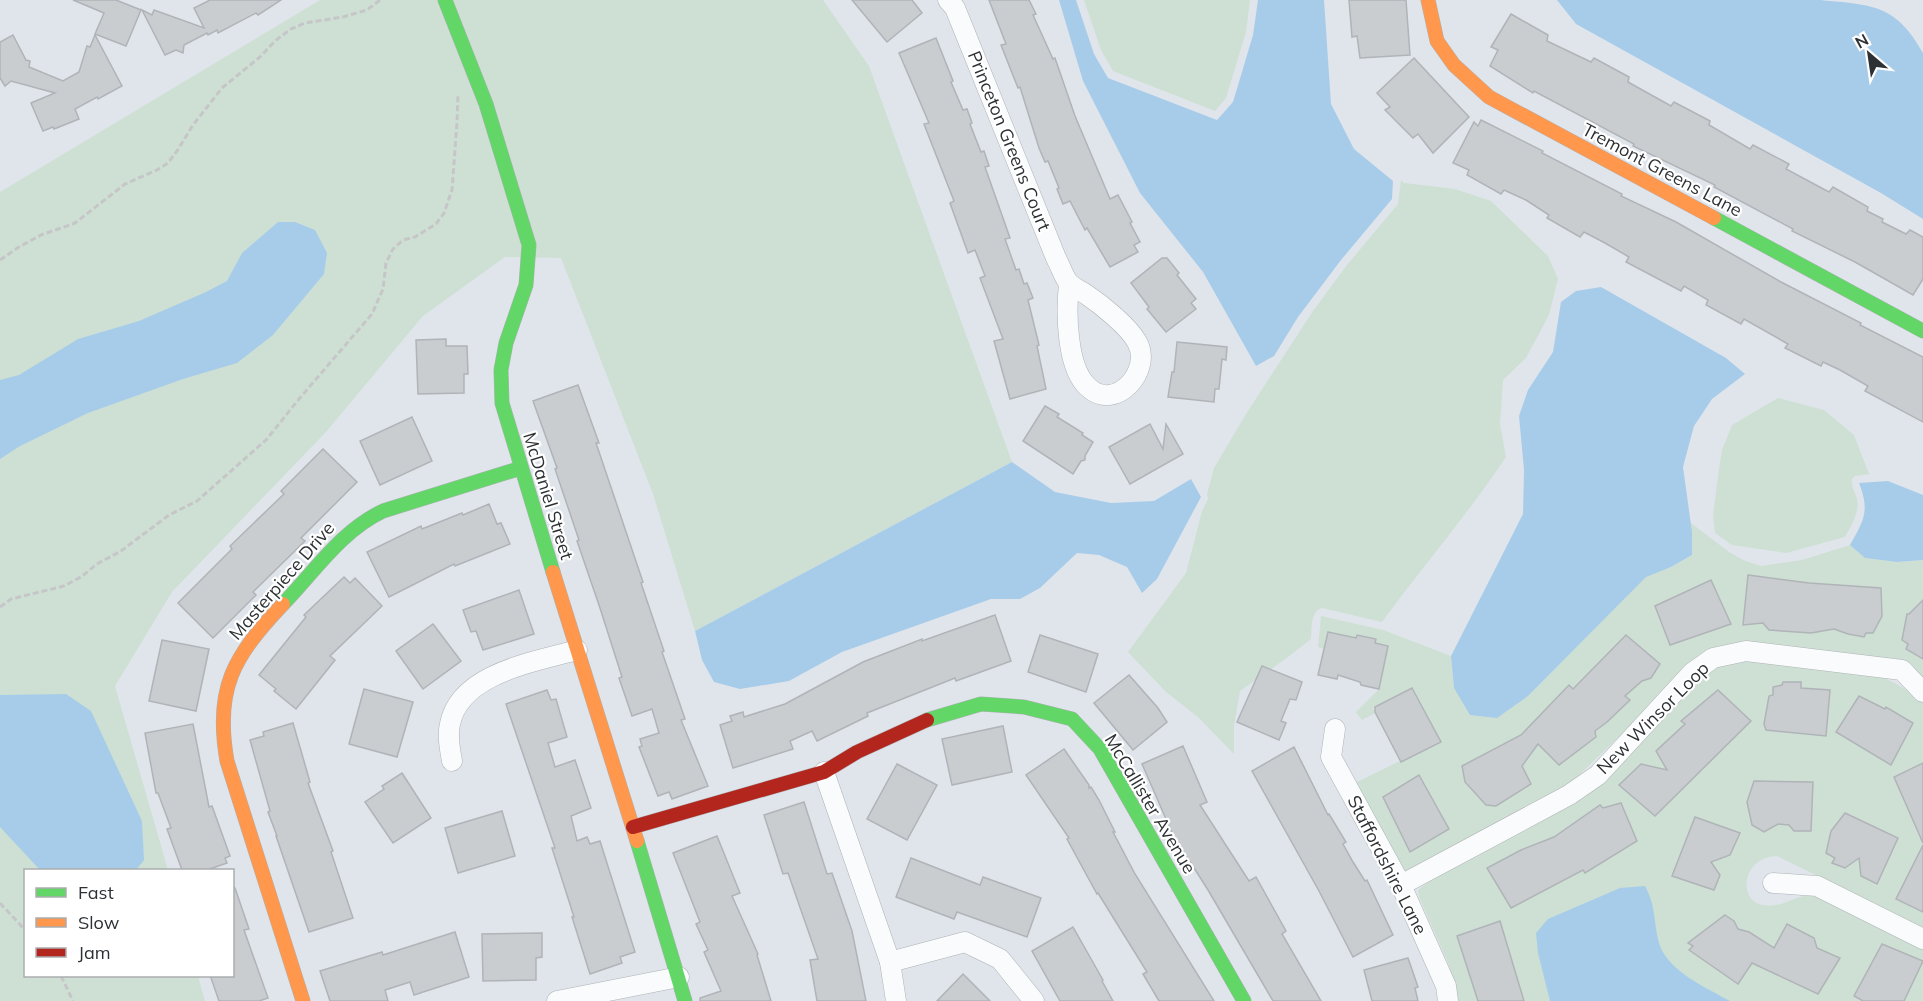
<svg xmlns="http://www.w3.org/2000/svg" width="1923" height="1001" viewBox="0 0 1923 1001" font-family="Mulish,sans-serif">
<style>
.green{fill:#cde0d3}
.water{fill:#a7ccea}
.building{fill:#c9cdd0;stroke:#b0b4b8;stroke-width:1.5}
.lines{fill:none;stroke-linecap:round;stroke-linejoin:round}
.street-casing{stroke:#aeb2b6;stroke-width:21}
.fast-casing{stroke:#aeb2b6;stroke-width:15}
.slow-casing{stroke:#aeb2b6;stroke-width:15}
.jam-casing{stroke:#aeb2b6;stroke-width:15}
.path{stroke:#c6c6c9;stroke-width:3;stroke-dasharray:6 3;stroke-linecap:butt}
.street{stroke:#fafbfc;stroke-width:20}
.fast{stroke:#63d668;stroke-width:14}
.slow{stroke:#ff974d;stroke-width:14}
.jam{stroke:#b3261e;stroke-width:14}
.labels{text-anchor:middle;stroke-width:4.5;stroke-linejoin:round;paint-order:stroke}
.street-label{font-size:18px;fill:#2d3134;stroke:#fff}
</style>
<rect width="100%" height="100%" fill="#e0e5eb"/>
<g class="green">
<path d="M 320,0 L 823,0 L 869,66 L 1012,462 L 695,631 L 653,494 L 561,258 L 505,257 L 423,316 L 326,432 L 172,592 L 115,686 L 168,870 L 26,870 L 26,976 L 198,976 L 205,1001 L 0,1001 L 0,192 Z"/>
<path d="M 1084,0 L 1250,0 L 1246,32 L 1226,98 L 1215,111 L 1113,71 L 1101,50 Z"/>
<path d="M 1401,180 L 1404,183 L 1455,189 L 1491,201 L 1548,256 L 1558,279 L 1549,315 L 1526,358 L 1503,380 L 1500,424 L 1506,457 C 1468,514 1423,566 1382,622 L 1322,608 C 1310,611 1312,629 1311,639 L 1288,657 L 1240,691 L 1234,726 L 1234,754 L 1199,718 L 1165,691 L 1128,652 L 1186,573 L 1202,511 L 1208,499 L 1207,494 L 1214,468 L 1246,414 L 1313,311 L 1347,265 L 1398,204 Z"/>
<path d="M 1778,398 L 1824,410 L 1854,435 L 1869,474 L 1855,476 L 1852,479 C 1851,487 1855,491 1857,499 C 1860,512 1851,526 1845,537 L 1786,553 L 1732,545 L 1715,533 L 1713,515 L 1718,476 L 1722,450 L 1732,425 Z"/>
<path d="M 1691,523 L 1729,552 L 1743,560 L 1761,566 L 1802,560 L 1850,545 L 1865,558 L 1897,562 L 1923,560 L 1923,679 L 1898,665 L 1863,655 L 1742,643 L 1632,724 L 1574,780 L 1550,796 L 1417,869 L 1405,871 L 1397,863 L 1354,787 L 1357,782 L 1441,741 L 1412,688 L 1373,708 L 1375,713 L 1362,720 L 1356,712 L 1379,689 L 1388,646 L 1375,643 L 1376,639 L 1357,635 L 1356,638 L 1329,632 L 1324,649 L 1318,647 L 1321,616 L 1383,630 L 1451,656 L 1454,688 L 1528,696 L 1646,576 L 1671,567 L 1692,555 Z"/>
<path d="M 1739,660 L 1860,672 L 1887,679 L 1909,691 L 1923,701 L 1923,928 L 1777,856 C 1742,857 1737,901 1763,905 C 1778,908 1787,901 1800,897 C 1806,895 1813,895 1819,895 L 1923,946 L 1923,1001 L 1457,1001 L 1449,965 L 1419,897 L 1418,890 L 1434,878 L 1534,824 L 1704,674 L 1716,665 Z"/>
</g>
<g class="water">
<path d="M 1059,0 L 1076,0 L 1094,54 L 1108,78 L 1217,120 L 1233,102 L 1253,35 L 1258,0 L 1324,0 L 1331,104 L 1354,149 L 1393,181 L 1392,199 L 1341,260 L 1298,317 L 1274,356 L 1256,366 L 1203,272 L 1140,193 L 1083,81 Z"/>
<path d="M 1557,0 L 1820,0 C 1872,5 1896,4 1923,53 L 1923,219 L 1881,193 L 1576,24 Z"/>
<path d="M 278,222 L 295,222 L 315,230 L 327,253 L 324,274 L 273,335 L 237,363 L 183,379 L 88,413 L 20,446 L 0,459 L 0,380 L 19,375 L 78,339 L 139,321 L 206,292 L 227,281 L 242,253 Z"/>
<path d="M 1601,287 L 1726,358 L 1745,374 L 1712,399 L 1694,426 L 1683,467 L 1692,532 L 1692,555 L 1671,567 L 1646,577 L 1528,696 L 1497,718 L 1470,715 L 1454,688 L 1451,656 L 1523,514 L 1524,470 L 1519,416 L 1528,390 L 1553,352 L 1561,302 L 1576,291 Z"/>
<path d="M 1012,462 L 1055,492 L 1111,503 L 1154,501 L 1191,479 L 1201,497 L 1157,579 L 1142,593 L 1127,567 L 1099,555 L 1077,553 L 1040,588 L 1020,599 L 991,599 L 842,652 L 789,681 L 740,689 L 714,682 L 702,660 L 695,631 Z"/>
<path d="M 1888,481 L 1923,495 L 1923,560 L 1897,562 L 1865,558 L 1850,545 C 1864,520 1870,511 1859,483 Z"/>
<path d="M 66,694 L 91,711 L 142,821 L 144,860 L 136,870 L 40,870 L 0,827 L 0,695 Z"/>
<path d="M 1645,886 C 1657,908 1653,924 1660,946 C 1669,971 1708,989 1730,1001 L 1550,1001 L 1538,953 L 1536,933 L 1548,919 L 1620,888 Z"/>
</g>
<g class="building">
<path d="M 73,0 L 116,0 L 141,10 L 126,46 L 95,34 L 104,13 Z"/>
<path d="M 210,0 L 281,0 L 258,15 L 256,13 L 218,33 L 217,30 L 208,35 L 207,33 L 184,45 L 183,53 L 176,50 L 165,55 L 142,10 L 152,15 L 154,10 L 204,28 L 194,8 Z"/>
<path d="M 852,0 L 912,0 L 922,13 L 887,42 Z"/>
<path d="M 989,0 L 1029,0 L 1036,14 L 1033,15 L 1053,59 L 1055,58 L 1075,116 L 1110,199 L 1118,195 L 1132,222 L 1130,223 L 1140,242 L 1134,245 L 1138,252 L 1110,267 L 1087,228 L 1085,230 L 1070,201 L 1063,204 L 1057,189 L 1059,188 L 1048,161 L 1045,162 L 1039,148 L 1020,87 L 1018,88 L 1001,45 L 1006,44 Z"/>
<path d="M 1349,0 L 1406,0 L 1410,55 L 1360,58 L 1357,36 L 1352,37 Z"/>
<path d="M 1511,14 L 1548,35 L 1547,41 L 1591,62 L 1594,58 L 1629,77 L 1628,82 L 1671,106 L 1674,102 L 1710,121 L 1709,125 L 1750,149 L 1753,145 L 1789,164 L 1786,169 L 1829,192 L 1833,187 L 1868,207 L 1867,211 L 1883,219 L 1882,222 L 1906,234 L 1910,230 L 1923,237 L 1923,279 L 1913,295 L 1855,262 L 1792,231 L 1793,229 L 1714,187 L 1715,185 L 1633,146 L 1634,144 L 1534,91 L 1533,93 L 1490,66 L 1498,50 L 1491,47 Z"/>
<path d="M 13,35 L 26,60 L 30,61 L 29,67 L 63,81 L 79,72 L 87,46 L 90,47 L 95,35 L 122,86 L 98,99 L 97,97 L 75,109 L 79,119 L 54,129 L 53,127 L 43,131 L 31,103 L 55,93 L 11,81 L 5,86 L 0,78 L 0,42 Z"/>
<path d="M 936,38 L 953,81 L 951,82 L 963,110 L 967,109 L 972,123 L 970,124 L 981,152 L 984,151 L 989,166 L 985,167 L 1010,238 L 1005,239 L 1016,270 L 1019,269 L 1024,284 L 1027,283 L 1033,298 L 1028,300 L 1039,345 L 1037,346 L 1046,389 L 1010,399 L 994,341 L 1003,339 L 980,278 L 985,276 L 975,250 L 968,253 L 950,203 L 954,201 L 924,124 L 929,123 L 899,53 Z"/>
<path d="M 1414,58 L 1469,117 L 1433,153 L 1418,134 L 1413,138 L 1385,110 L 1390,107 L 1377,93 Z"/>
<path d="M 1481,120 L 1543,151 L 1542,153 L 1622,194 L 1621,196 L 1676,222 L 1781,282 L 1861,323 L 1860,325 L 1923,357 L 1923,422 L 1865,391 L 1868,386 L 1840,370 L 1823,362 L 1821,366 L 1785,348 L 1788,344 L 1744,319 L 1741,324 L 1706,305 L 1708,300 L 1684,286 L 1681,291 L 1626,262 L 1629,257 L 1605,243 L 1584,232 L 1580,237 L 1547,218 L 1549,215 L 1526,200 L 1504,190 L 1501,194 L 1467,175 L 1469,170 L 1453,163 L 1474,122 L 1478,126 Z"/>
<path d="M 1162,258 L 1167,258 L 1179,273 L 1177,275 L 1196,299 L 1191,303 L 1196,309 L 1166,332 L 1147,309 L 1149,307 L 1131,283 Z"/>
<path d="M 446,339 L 446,346 L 467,346 L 468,374 L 464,374 L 464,393 L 418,394 L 416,340 Z"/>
<path d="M 1177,342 L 1227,347 L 1226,360 L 1222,359 L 1219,389 L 1215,389 L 1214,402 L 1168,397 L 1172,372 L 1174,372 Z"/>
<path d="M 578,385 L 599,443 L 596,443 L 643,582 L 641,583 L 664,651 L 662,652 L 685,719 L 681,720 L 708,786 L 672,799 L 669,792 L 658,796 L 639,747 L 642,746 L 640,739 L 659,733 L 652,709 L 632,716 L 619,678 L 622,677 L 600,608 L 577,541 L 579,540 L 555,469 L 557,468 L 533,401 Z"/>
<path d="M 1045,406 L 1059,414 L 1057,417 L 1083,433 L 1082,435 L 1093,442 L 1085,456 L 1085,460 L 1081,461 L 1073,474 L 1023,441 Z"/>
<path d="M 412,417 L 432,461 L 380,485 L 360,441 Z"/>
<path d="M 1150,424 L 1163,449 L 1166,424 L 1183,454 L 1130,484 L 1109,447 Z"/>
<path d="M 323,449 L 357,482 L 301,538 L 305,541 L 253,592 L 256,595 L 213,638 L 178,603 L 232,549 L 230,546 L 284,494 L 281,491 Z"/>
<path d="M 489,504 L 497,524 L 501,523 L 510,544 L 455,566 L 454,564 L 389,597 L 367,552 L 421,526 L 422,529 L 462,513 L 463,515 Z"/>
<path d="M 1748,575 L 1809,583 L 1881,588 L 1882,616 L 1873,633 L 1866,633 L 1864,637 L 1848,634 L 1834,629 L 1811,633 L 1769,630 L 1763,623 L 1743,625 Z"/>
<path d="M 344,577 L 350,583 L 355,578 L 382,606 L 330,656 L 335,660 L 296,709 L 274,691 L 276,689 L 259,675 L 306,617 L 304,615 Z"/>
<path d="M 1711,580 L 1731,624 L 1670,645 L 1655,606 Z"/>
<path d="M 519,590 L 534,634 L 483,650 L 476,631 L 471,632 L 463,610 Z"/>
<path d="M 1923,600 L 1923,659 L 1906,649 L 1908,644 L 1902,640 L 1907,614 L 1909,614 Z"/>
<path d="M 995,615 L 1011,661 L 956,681 L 955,678 L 867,713 L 868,716 L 817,741 L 812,731 L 790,741 L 793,749 L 733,768 L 720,725 L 732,721 L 730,716 L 743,712 L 744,717 L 785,704 L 863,662 L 922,639 L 922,641 Z"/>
<path d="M 433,624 L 461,661 L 423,689 L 396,651 Z"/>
<path d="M 1328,632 L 1356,638 L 1357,635 L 1376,639 L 1375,643 L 1388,646 L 1379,689 L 1361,685 L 1360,682 L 1338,675 L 1337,679 L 1318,675 Z"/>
<path d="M 1040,635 L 1098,654 L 1086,692 L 1028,672 Z"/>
<path d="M 1626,635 L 1660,664 L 1651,678 L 1642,681 L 1625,696 L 1630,700 L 1607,722 L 1595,731 L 1596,737 L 1559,765 L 1538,744 L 1522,766 L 1531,784 L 1496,806 L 1486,805 L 1465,782 L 1462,766 L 1521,735 L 1569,685 L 1573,689 Z"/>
<path d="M 162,640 L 209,649 L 196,711 L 149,701 Z"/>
<path d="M 1262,666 L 1302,682 L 1296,700 L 1290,699 L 1281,721 L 1286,723 L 1279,740 L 1237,722 Z"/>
<path d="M 1129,675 L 1158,708 L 1167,722 L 1133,750 L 1094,703 Z"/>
<path d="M 1783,682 L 1801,682 L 1801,688 L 1830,690 L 1826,736 L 1766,730 L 1764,724 L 1769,696 L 1773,695 L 1773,687 L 1782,685 Z"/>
<path d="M 1412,688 L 1441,742 L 1401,762 L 1375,712 L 1375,707 Z"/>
<path d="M 364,689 L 413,702 L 397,757 L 349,744 Z"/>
<path d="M 547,690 L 551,700 L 556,699 L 567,737 L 548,743 L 555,767 L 575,760 L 591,808 L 571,816 L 577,841 L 587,837 L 590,844 L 600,841 L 635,952 L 620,957 L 622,963 L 590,974 L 572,917 L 574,917 L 552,848 L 555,848 L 506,704 Z"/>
<path d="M 1718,690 L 1751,721 L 1655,816 L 1619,785 L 1641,764 L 1667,770 L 1656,751 L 1685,724 L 1681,721 Z"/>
<path d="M 1859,696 L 1885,709 L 1886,707 L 1913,723 L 1891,765 L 1836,732 Z"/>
<path d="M 293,723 L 310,782 L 308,783 L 333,851 L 331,852 L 353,918 L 309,932 L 276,836 L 277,836 L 268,812 L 270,811 L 250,740 L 264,736 L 263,732 Z"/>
<path d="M 193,724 L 209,807 L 212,806 L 230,856 L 225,858 L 227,863 L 207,870 L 182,870 L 167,829 L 171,828 L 158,793 L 156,793 L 145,733 Z"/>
<path d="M 1003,726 L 1012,772 L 952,785 L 942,739 Z"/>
<path d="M 1183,746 L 1207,802 L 1200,805 L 1249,881 L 1256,877 L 1286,931 L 1282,934 L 1321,1001 L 1273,1001 L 1208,890 L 1173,835 L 1142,764 Z"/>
<path d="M 1294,747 L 1328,815 L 1329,814 L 1346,842 L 1343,844 L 1353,862 L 1365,881 L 1367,880 L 1393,935 L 1353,957 L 1319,891 L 1252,771 Z"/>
<path d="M 1064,749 L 1089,785 L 1089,788 L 1091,787 L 1099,800 L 1115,832 L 1113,832 L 1135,874 L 1214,1001 L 1159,1001 L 1143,974 L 1147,972 L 1098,893 L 1097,894 L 1067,839 L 1069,838 L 1026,775 Z"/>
<path d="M 1923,763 L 1923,843 L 1894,777 Z"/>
<path d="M 897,764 L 937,785 L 907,840 L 867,819 Z"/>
<path d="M 402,773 L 431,818 L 393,843 L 365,802 L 384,789 L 382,786 Z"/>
<path d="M 1419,775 L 1449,829 L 1410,852 L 1383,797 Z"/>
<path d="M 1754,781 L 1813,782 L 1811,831 L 1794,831 L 1789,825 L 1778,824 L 1764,832 L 1752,825 L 1747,802 Z"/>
<path d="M 804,802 L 827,874 L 832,873 L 852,931 L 866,1001 L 817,1001 L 810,960 L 818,959 L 788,873 L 783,874 L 764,815 Z"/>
<path d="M 1621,803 L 1637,841 L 1585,873 L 1583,870 L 1511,908 L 1487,868 L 1521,850 L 1554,837 L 1600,805 L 1603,808 Z"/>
<path d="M 502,811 L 515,856 L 458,873 L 445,828 Z"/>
<path d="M 1845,813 L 1898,838 L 1877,884 L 1861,876 L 1859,858 L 1845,868 L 1832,863 L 1835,858 L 1826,853 L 1831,831 Z"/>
<path d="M 1695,817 L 1740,833 L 1730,855 L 1711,862 L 1720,875 L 1714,890 L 1672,876 Z"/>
<path d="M 717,836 L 740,893 L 732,896 L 758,954 L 757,955 L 771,1001 L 700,1001 L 700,998 L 721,991 L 704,952 L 708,950 L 696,924 L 700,922 L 673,853 Z"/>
<path d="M 1923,845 L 1923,912 L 1896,899 Z"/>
<path d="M 911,858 L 980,885 L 983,877 L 1041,898 L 1027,937 L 957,912 L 954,919 L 896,897 Z"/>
<path d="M 232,888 L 235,888 L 249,929 L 244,930 L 268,998 L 259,1001 L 219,1001 L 210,975 L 232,975 Z"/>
<path d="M 1725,915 L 1734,921 L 1738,929 L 1749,932 L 1774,948 L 1787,924 L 1814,938 L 1817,948 L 1840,958 L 1818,994 L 1752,963 L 1738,984 L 1689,950 L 1693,946 L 1688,943 Z"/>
<path d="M 1500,921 L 1524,1001 L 1478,1001 L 1457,936 Z"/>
<path d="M 1073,927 L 1103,980 L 1102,981 L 1113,1001 L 1060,1001 L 1032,951 Z"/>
<path d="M 455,932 L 469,977 L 414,995 L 410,982 L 385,990 L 388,1001 L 330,1001 L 320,971 L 382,952 L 383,955 Z"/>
<path d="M 542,933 L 542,957 L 536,958 L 536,980 L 483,981 L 482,934 Z"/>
<path d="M 1882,944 L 1923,961 L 1904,1001 L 1863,1001 L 1854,996 Z"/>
<path d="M 1408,958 L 1418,987 L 1415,988 L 1418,1001 L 1372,1001 L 1364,970 Z"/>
<path d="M 963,974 L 990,1001 L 937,1001 Z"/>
</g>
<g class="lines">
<g class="street-casing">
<g id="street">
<path d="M 948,0 L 955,8 L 1056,258 C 1060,265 1063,275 1068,282 C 1073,288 1082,291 1087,295 C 1102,305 1129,327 1137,342 C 1153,370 1116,412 1089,388 C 1066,369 1066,311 1069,284"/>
<path d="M 1335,729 L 1331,757 L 1401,885 L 1446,986 L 1448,1001"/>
<path d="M 452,761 C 450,749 447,736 450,724 C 460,673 535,662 577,650"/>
<path d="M 824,772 L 890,962 L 896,1001"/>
<path d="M 1773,883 L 1817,886 L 1923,939"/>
<path d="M 1401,885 L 1569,795 L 1598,775 L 1692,673 L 1713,658 L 1746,651 L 1902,670 L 1923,692"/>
<path d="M 890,962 L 965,942 L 1000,959 L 1034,1001"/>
<path d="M 557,1001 L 679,977"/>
</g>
</g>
<g class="fast-casing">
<g id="fast">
<path d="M 445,0 L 486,104 L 529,245 L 526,285 L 506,343 L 501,370 L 502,403 L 553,572"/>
<path d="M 1714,218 L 1923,331"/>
<path d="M 283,604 C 315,571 341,531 383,511 L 521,468"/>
<path d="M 927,720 L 981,704 L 1024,707 L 1072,719 L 1100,749 L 1244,1001"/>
<path d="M 637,841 L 685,1001"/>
</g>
</g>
<g class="slow-casing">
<g id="slow">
<path d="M 1428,0 L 1437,41 L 1454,65 L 1489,97 L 1714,218"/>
<path d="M 553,572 L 637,841"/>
<path d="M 283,604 C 234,656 214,688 227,761 L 303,1001"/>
</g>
</g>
<g class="jam-casing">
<path id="jam" d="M 633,827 L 824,772 L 857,752 L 927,720"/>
</g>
<g class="path">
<path d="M 0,260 L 19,247 L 41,235 L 75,223 L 125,184 L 157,170 L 168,163 L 177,151 L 193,125 L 222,88 L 260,57 L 275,41 L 291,29 L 305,23 L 343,17 L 367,10 L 380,0"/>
<path d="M 0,607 L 11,599 L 64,586 L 81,577 L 97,564 L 121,551 L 169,515 L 197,501 L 266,440 L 299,399 L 372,314 L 383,289 L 386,263 L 393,249 L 403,240 L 415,237 L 436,224 L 444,213 L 452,190 L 457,122 L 458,94"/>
<path d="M 0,903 L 26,931"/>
<path d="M 61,976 L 73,1001"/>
</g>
<use href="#street" class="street"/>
<use href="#fast" class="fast"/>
<use href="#slow" class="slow"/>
<use href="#jam" class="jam"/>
</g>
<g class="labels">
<g class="street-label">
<text transform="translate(1009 141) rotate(68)" y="6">Princeton Greens Court</text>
<text transform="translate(1662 170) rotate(28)" y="6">Tremont Greens Lane</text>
<text transform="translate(548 496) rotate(73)" y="6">McDaniel Street</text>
<text transform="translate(282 581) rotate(-49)" y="6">Masterpiece Drive</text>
<text transform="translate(1653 718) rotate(-45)" y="6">New Winsor Loop</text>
<text transform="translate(1150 804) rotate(59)" y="6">McCallister Avenue</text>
<text transform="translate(1387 865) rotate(63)" y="6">Staffordshire Lane</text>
</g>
</g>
<rect x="24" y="869" width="210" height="108" fill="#ffffff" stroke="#abadae" stroke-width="1.5"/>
<rect x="36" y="888" width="30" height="9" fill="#63d668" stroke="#abadae" stroke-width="1.5"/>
<text x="78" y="899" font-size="18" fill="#2d3134">Fast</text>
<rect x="36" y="918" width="30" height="9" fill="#ff974d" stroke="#abadae" stroke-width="1.5"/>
<text x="78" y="929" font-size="18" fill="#2d3134">Slow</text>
<rect x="36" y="948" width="30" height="9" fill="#b3261e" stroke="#abadae" stroke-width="1.5"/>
<text x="78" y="959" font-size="18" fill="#2d3134">Jam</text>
<g transform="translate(1869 54) rotate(331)" stroke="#ffffff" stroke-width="4.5" paint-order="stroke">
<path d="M0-4.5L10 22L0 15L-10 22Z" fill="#2d3134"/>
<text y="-9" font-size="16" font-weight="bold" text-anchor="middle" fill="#2d3134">N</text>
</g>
</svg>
